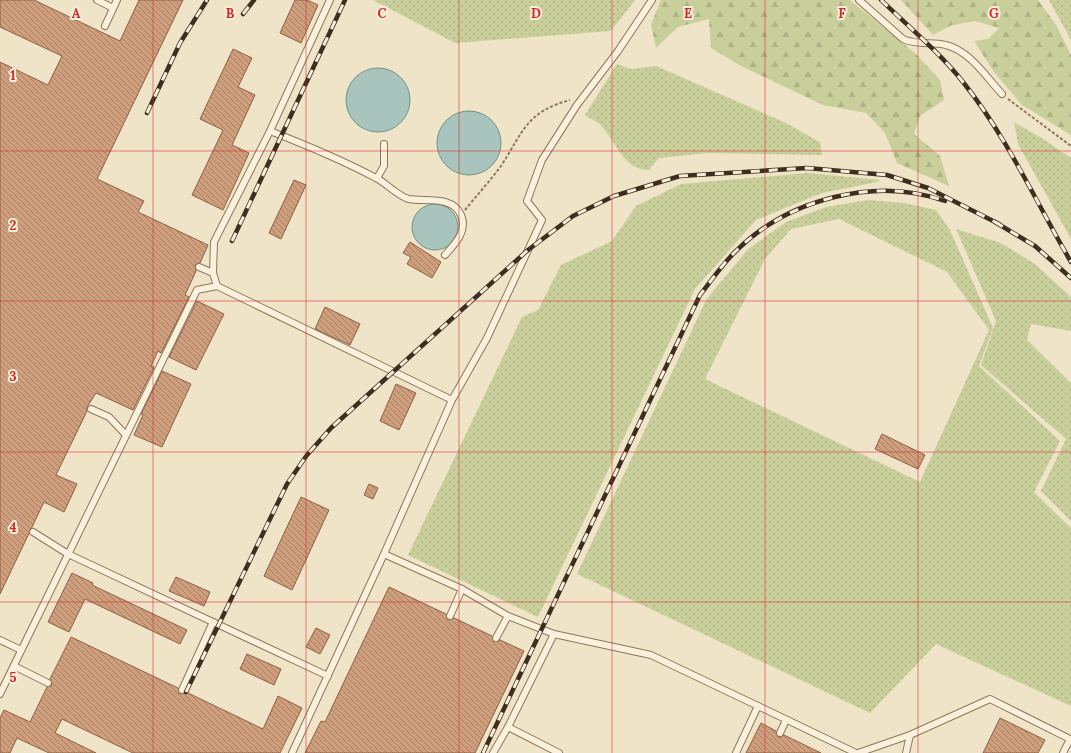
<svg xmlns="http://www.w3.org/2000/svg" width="1071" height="753" viewBox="0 0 1071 753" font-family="Lora,serif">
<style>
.grass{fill:url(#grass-dots);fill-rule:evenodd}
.forest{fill:url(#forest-firs)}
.water{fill:#a9c4bc;stroke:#6f938a}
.building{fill:url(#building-back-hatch);stroke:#8d5f41}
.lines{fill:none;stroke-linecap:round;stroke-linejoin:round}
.lane-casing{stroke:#8d765c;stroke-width:8}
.path{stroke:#8d765c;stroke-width:2;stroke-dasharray:3 2;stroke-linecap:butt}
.lane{stroke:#faf1dc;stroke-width:6}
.rail-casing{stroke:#3d2e20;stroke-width:4.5}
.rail{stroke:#f7eed8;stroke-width:3;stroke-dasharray:9;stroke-linecap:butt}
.grid{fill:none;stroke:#d62828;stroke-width:1;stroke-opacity:0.55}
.grid-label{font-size:13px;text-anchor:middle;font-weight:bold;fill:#d62828;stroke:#f7eed8;stroke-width:4;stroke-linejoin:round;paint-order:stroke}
</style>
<defs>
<pattern id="grass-dots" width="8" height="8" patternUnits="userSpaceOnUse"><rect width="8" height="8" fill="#c9cf9b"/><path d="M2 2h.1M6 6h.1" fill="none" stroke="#aeb285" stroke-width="1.8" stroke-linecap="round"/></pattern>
<pattern id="forest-firs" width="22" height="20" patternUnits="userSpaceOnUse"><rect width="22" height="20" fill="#c9cf9b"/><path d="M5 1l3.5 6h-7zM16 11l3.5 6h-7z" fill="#aeb285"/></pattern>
<pattern id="building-back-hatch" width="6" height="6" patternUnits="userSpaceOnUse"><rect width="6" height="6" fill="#cf9f7d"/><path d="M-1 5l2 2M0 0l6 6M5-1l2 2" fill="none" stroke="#a98266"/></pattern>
</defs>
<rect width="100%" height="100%" fill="#f0e4c8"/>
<g class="grass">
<path d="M 373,0 L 635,0 L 611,31 L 455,43 Z"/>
<path d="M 1049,0 L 1071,0 L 1071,40 Z"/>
<path d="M 617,64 L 631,69 L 656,66 L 784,122 L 820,142 L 822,155 L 707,153 L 659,158 L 649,170 C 624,170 617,144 603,128 C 599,122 591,119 585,115 Z"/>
<path d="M 1014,122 L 1040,137 L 1071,158 L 1071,239 L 1018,144 Z"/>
<path d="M 808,173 L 880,180 L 877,182 L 822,193 L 756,220 L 695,289 L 538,617 L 408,555 L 522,317 L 538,310 L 561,265 L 612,241 L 636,206 L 681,184 Z"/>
<path d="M 868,200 L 904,203 L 936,210 L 950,230 L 993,328 L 979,366 L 1060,441 L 1034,492 L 1071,528 L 1071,706 L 936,644 L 870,713 L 577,574 L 706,300 L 748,249 L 786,222 L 826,207 ZM 839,219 L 947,272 L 989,330 L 920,482 L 705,379 L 765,259 L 791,229 Z"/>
<path d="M 956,229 L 1001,243 L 1035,264 L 1071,297 L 1071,331 L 1031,324 L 1027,340 L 1071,383 L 1071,521 L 1041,491 L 1066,439 L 981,365 L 996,321 Z"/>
</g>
<g class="forest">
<path d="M 661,0 L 850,0 L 916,54 L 940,80 L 944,100 L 920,116 L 914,134 L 940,156 L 949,186 L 897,163 L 885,133 L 866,113 L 823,105 L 741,66 L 711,48 L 709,19 L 678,27 L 656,48 L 651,25 Z"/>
<path d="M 901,0 L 1038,0 L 1056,25 L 1071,55 L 1071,135 L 1022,105 L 994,72 L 974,41 L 988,39 L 999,28 L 975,21 L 952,25 L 933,35 Z"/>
</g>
<g class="water">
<circle cx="378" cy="100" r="32"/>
<circle cx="469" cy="143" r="32"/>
<circle cx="435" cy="227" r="23"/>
</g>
<g class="building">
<path d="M 0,0 L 34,0 L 120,41 L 139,0 L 183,0 L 97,179 L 144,201 L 138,212 L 208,245 L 200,263 L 195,265 L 196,271 L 185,295 L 189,297 L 161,353 L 158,351 L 151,366 L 154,367 L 133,410 L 96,393 L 87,407 L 87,411 L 56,475 L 77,484 L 64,512 L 44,502 L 0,594 L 0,62 L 48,85 L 62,56 L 0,27 Z"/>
<path d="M 295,0 L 307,0 L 318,5 L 301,43 L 280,33 Z"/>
<path d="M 233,49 L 252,58 L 238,87 L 255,95 L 232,145 L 249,153 L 223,210 L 192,195 L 223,130 L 200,119 Z"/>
<path d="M 294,180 L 306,185 L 281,239 L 269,233 Z"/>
<path d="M 410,242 L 441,262 L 432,278 L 407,264 L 411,257 L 403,253 Z"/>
<path d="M 197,301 L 224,314 L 196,370 L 169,357 Z"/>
<path d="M 325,307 L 360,324 L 350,345 L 315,329 Z"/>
<path d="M 162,371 L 191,384 L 162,447 L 134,435 L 143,415 L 141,414 Z"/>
<path d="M 396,384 L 416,393 L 399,430 L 380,421 Z"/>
<path d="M 882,434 L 925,455 L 918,469 L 875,449 Z"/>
<path d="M 369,484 L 378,488 L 373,499 L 364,495 Z"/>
<path d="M 301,497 L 329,510 L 292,590 L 264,576 Z"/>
<path d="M 72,573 L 93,583 L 92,585 L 187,630 L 180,644 L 85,599 L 69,632 L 48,622 Z"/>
<path d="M 176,577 L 210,592 L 204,606 L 169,591 Z"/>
<path d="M 389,587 L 446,614 L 448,620 L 454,618 L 492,636 L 494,642 L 500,640 L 524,651 L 475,753 L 305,753 L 321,721 L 325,722 Z"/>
<path d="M 316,628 L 330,635 L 320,654 L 306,647 Z"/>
<path d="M 71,637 L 178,688 L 180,694 L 186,692 L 263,729 L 278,696 L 302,708 L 280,753 L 133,753 L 62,719 L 55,733 L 96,753 L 49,753 L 17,738 L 10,753 L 0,753 L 0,718 L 4,710 L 30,722 L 47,687 L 52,685 L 50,679 Z"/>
<path d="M 247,654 L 281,669 L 274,685 L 240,669 Z"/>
<path d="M 1000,718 L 1045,740 L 1038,753 L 983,753 Z"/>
<path d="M 761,723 L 776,731 L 778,737 L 781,737 L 784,735 L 821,753 L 746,753 Z"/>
</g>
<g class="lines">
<g class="lane-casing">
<g id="lane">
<path d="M 97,0 L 113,8"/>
<path d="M 859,0 L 903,39 C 918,46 932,41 946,45 C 970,51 986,77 1002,94"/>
<path d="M 105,26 L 117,0"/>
<path d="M 270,131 C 306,145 342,160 376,178 C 385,182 399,197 409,199 C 426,202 452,195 461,215 C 468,231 455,244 445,255"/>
<path d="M 377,178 L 384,166 L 384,144"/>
<path d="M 199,267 L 213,273"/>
<path d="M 217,286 L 213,273 L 214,242 L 270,131 L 330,0"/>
<path d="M 452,400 L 487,338 L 542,220 L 527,201 L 542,160 L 577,105 L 618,51 L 652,0"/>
<path d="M 91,409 L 109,417 L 126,435"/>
<path d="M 33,532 L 68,554 L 328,676"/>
<path d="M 450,616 L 462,589"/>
<path d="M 554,634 L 651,655 L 758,706"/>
<path d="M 496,638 L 508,616"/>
<path d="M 0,640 L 21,650"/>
<path d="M 14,666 L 48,683"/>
<path d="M 182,690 L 213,622"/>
<path d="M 0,694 L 197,290 L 217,286 L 452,400 L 384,554"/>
<path d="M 780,733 L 786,720"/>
<path d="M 292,753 L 384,554 L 462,589 L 508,616 L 554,634 L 508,727"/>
<path d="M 493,753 L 508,727 L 559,753"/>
<path d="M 736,753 L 758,706 L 856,753"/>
<path d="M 858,753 L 910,735 L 990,699 L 1070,739 L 1063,753"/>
<path d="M 906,753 L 910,735"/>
</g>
</g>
<g class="path">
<path d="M 1008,99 L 1071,146"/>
<path d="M 465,210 C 477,195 490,181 501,166 C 523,132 526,112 570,100"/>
</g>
<use href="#lane" class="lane"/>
<g class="rail-casing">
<g id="rail">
<path d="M 881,0 C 909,27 939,52 963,82 C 1007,137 1036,202 1071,262"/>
<path d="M 243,14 L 254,0"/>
<path d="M 147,113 L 180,43 L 207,0"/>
<path d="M 995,222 L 1035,246 L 1071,278"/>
<path d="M 232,241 L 345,0"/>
<path d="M 186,692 L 287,484 L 307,455 L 331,428 L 528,250 L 573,216 L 614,196 L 680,176 L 807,168 L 887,175 L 928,188 L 999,224"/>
<path d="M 483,753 L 700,295 C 712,280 723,263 737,250 C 789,199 876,176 945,201"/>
</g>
</g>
<use href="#rail" class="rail"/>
</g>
<path class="grid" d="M 153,0 L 153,753M 306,0 L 306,753M 459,0 L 459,753M 612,0 L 612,753M 765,0 L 765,753M 918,0 L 918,753M 0,151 L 1071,151M 0,301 L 1071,301M 0,452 L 1071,452M 0,602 L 1071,602"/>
<g class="grid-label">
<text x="76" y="18">A</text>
<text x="230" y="18">B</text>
<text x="382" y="18">C</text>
<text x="536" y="18">D</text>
<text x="688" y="18">E</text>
<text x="842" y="18">F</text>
<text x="994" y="18">G</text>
<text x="13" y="80">1</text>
<text x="13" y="230">2</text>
<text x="13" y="381">3</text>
<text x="13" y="532">4</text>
<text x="13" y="682">5</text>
</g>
</svg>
